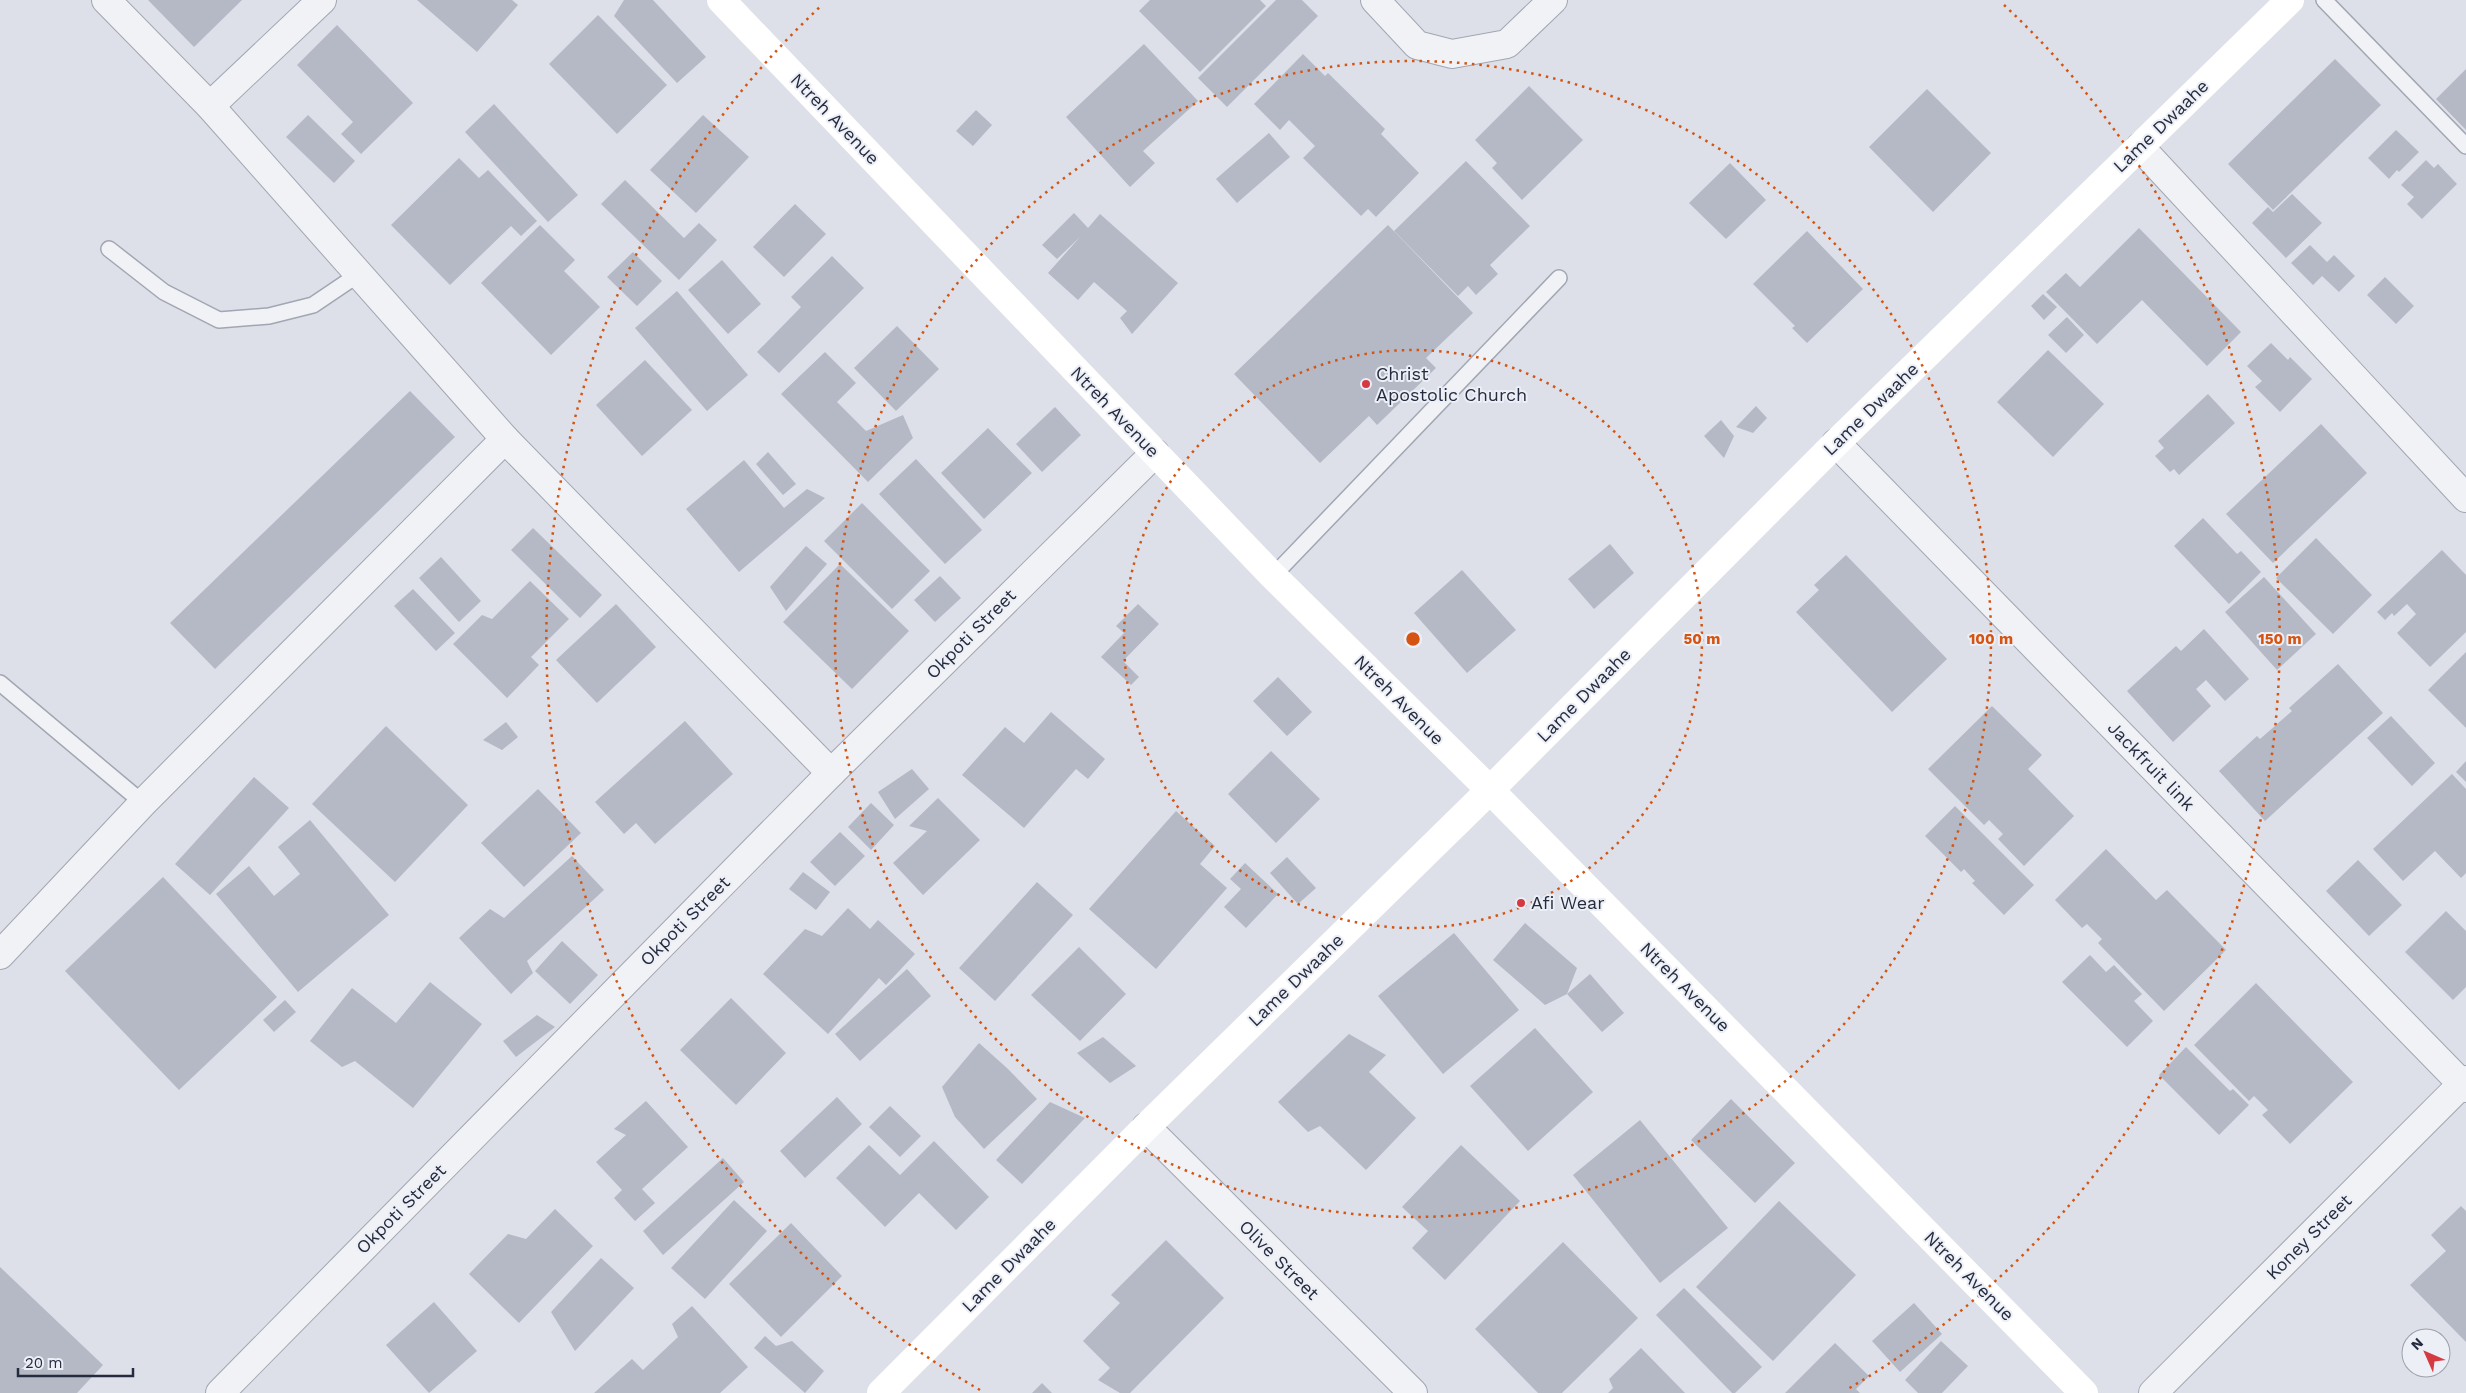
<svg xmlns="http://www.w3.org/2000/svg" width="2466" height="1393" viewBox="0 0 2466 1393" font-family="'Work Sans',sans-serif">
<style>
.building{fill:#b4b9c5}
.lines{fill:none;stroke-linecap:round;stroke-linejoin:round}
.lane-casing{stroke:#a2a6b2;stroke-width:18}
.street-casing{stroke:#a2a6b2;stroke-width:30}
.lane{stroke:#f0f2f6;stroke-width:15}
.street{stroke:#f0f2f6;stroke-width:28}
.secondary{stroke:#fff;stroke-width:28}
.ring{fill:none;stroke:#d55411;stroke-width:2.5;stroke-dasharray:2.5 5}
.poi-dot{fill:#d53a41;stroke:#edeff6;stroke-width:2}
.labels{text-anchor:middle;stroke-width:4;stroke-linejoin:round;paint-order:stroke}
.street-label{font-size:18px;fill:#262c3f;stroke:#edeff6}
.poi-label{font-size:18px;fill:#262c3f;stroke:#edeff6;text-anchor:start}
.centre{fill:#d55411;stroke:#edeff6;stroke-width:2.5}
.ring-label{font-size:15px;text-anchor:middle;font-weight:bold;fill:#d55411;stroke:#edeff6;stroke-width:4;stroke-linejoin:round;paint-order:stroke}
</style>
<rect width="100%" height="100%" fill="#dde0e8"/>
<g class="building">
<path d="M 148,0 L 242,0 L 194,47 Z"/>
<path d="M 417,0 L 512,0 L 518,5 L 477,52 Z"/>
<path d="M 624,0 L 653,0 L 706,57 L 677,83 L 614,16 Z"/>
<path d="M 1150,0 L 1260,0 L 1266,6 L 1200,72 L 1139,11 Z"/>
<path d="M 1276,0 L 1302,0 L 1318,16 L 1227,107 L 1198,78 Z"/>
<path d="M 598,15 L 667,85 L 617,134 L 549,64 Z"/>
<path d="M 337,25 L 413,103 L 361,154 L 341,134 L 353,122 L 297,65 Z"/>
<path d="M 1144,44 L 1198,101 L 1143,151 L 1155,163 L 1130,187 L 1066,117 Z"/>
<path d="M 1303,54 L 1325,76 L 1328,73 L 1385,129 L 1381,134 L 1419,173 L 1376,217 L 1368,209 L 1361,216 L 1303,158 L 1315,146 L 1289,120 L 1280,130 L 1254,104 Z"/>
<path d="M 2335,59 L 2381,105 L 2273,210 L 2228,164 Z"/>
<path d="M 2466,69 L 2466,130 L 2436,99 Z"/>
<path d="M 1529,86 L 1583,140 L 1522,200 L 1492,168 L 1497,163 L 1475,140 Z"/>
<path d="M 1927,89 L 1991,153 L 1933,212 L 1869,147 Z"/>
<path d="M 494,104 L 578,195 L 548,222 L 465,132 Z"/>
<path d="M 976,110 L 992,125 L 973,146 L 956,131 Z"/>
<path d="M 308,115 L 355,161 L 334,183 L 286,137 Z"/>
<path d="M 703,115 L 749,157 L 696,213 L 650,170 Z"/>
<path d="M 2396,130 L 2419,152 L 2399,172 L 2397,170 L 2389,179 L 2368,158 Z"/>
<path d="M 1269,133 L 1290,157 L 1237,203 L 1216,179 Z"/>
<path d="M 459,158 L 479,178 L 488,170 L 537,221 L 521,236 L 511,226 L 450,285 L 391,225 Z"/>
<path d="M 2426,160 L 2434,168 L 2438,164 L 2457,184 L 2422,219 L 2407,204 L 2414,197 L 2401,185 Z"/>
<path d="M 1466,161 L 1530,226 L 1490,265 L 1498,274 L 1476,295 L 1468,286 L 1458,296 L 1394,231 Z"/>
<path d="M 1730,163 L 1766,200 L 1726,239 L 1689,203 Z"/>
<path d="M 625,180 L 684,238 L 699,223 L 717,240 L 679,280 L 601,204 Z"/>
<path d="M 2292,194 L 2322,223 L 2286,258 L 2252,223 L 2268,207 L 2273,212 Z"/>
<path d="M 795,204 L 826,234 L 784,277 L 753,247 Z"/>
<path d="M 1074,213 L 1088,228 L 1100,214 L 1178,283 L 1132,334 L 1120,318 L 1127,311 L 1094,282 L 1078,300 L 1048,273 L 1080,237 L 1057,259 L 1042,245 Z"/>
<path d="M 540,225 L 575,260 L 564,271 L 600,307 L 551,355 L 481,283 Z"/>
<path d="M 1388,225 L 1473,313 L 1426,358 L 1436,368 L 1377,425 L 1369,416 L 1320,463 L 1234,374 Z"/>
<path d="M 2139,228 L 2241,332 L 2207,366 L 2142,300 L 2097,344 L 2046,292 L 2066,273 L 2080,287 Z"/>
<path d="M 1807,231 L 1863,289 L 1807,343 L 1792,328 L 1795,326 L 1753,284 Z"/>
<path d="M 2310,245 L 2327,262 L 2334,255 L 2355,276 L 2339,292 L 2322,276 L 2313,285 L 2291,263 Z"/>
<path d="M 633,252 L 662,281 L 637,306 L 607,277 Z"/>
<path d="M 832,256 L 864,288 L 779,373 L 757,352 L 801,307 L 791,297 Z"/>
<path d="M 722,260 L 761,304 L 728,334 L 688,290 Z"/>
<path d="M 2385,277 L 2414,306 L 2396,324 L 2367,295 Z"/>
<path d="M 677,291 L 748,375 L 707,411 L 635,328 Z"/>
<path d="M 2043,294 L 2057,307 L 2044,320 L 2031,306 Z"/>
<path d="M 2067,317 L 2084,335 L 2066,353 L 2048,335 Z"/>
<path d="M 897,326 L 939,369 L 896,411 L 854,368 Z"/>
<path d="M 2271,343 L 2288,360 L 2290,357 L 2312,379 L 2280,412 L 2255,387 L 2262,381 L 2247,366 Z"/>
<path d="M 2048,350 L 2104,404 L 2053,457 L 1997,402 Z"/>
<path d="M 825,352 L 856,383 L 837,402 L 866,431 L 903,415 L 913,438 L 868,482 L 781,394 Z"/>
<path d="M 645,360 L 692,410 L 642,456 L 596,405 Z"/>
<path d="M 410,391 L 455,437 L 215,669 L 170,623 Z"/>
<path d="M 2208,394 L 2235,423 L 2179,475 L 2174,469 L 2170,472 L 2155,456 L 2164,448 L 2158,441 Z"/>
<path d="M 1756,406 L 1767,418 L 1753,433 L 1736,427 Z"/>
<path d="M 1055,407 L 1081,435 L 1042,472 L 1016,444 Z"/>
<path d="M 1721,420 L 1734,436 L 1724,458 L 1704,436 Z"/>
<path d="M 2321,424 L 2367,473 L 2273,563 L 2226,514 Z"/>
<path d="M 988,428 L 1032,473 L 984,519 L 941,473 Z"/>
<path d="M 768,452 L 796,484 L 783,495 L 756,464 Z"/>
<path d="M 916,459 L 982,530 L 945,564 L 879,494 Z"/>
<path d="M 744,460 L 784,508 L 807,489 L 825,498 L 739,572 L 686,509 Z"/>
<path d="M 862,503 L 930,571 L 892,609 L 824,541 Z"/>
<path d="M 2203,518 L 2237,554 L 2241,551 L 2261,572 L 2229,604 L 2174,546 Z"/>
<path d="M 533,528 L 602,595 L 580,618 L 511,550 Z"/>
<path d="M 2316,538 L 2372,595 L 2333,634 L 2276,578 Z"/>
<path d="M 1610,544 L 1634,573 L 1594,609 L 1568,579 Z"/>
<path d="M 806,546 L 827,564 L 786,611 L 770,587 Z"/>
<path d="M 2442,550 L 2466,575 L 2466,632 L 2430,667 L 2397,633 L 2416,614 L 2407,604 L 2394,616 L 2392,613 L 2385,620 L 2377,612 Z"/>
<path d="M 1846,555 L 1947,659 L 1892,712 L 1796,612 L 1819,590 L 1814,585 Z"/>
<path d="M 441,557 L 481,601 L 459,622 L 419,578 Z"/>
<path d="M 840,564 L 909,631 L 852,689 L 783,622 Z"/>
<path d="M 1462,570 L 1516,630 L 1467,673 L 1414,613 Z"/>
<path d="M 940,576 L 961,598 L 935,622 L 914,600 Z"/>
<path d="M 2264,577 L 2316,634 L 2277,670 L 2225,612 Z"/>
<path d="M 530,581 L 569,619 L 531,657 L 539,665 L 507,698 L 453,644 L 482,615 L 492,619 Z"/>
<path d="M 413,589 L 455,633 L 436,651 L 394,606 Z"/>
<path d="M 616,604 L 656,647 L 597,703 L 556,660 Z"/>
<path d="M 1138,604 L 1159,624 L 1123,661 L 1139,677 L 1131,685 L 1101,657 L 1124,633 L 1116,626 Z"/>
<path d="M 2204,629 L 2249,679 L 2225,701 L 2206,680 L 2196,689 L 2211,706 L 2173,742 L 2127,691 L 2176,646 L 2181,651 Z"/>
<path d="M 2466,652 L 2466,728 L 2428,690 Z"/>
<path d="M 2338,664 L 2383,713 L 2265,821 L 2219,771 L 2257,736 L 2260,739 L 2292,711 L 2289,708 Z"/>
<path d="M 1278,677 L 1312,712 L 1287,736 L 1253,701 Z"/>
<path d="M 1992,706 L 2042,755 L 2028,769 L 2074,816 L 2024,866 L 1998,839 L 2003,834 L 1989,820 L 1984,825 L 1928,769 Z"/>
<path d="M 1051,712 L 1105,759 L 1088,779 L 1076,769 L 1024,828 L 962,775 L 1005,727 L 1024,743 Z"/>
<path d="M 2391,716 L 2435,763 L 2412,786 L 2367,738 Z"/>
<path d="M 685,721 L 733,774 L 655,844 L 636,823 L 624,834 L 595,802 Z"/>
<path d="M 506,722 L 518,737 L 502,750 L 483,740 Z"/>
<path d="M 386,726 L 468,805 L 395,882 L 312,804 Z"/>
<path d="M 1271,751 L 1320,799 L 1276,843 L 1228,794 Z"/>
<path d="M 2466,761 L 2466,782 L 2456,772 Z"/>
<path d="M 912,769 L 929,789 L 895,819 L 878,792 Z"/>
<path d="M 2452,774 L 2466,789 L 2466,873 L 2461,878 L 2435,851 L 2403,881 L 2373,849 Z"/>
<path d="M 254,777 L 289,808 L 210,895 L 175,864 Z"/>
<path d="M 538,789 L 581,833 L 524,887 L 481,843 Z"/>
<path d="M 938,798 L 980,840 L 923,895 L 893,863 L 927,831 L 909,826 Z"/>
<path d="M 871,803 L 894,825 L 871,850 L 848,827 Z"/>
<path d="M 1955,806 L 2034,885 L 2004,915 L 1972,883 L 1975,881 L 1964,869 L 1961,872 L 1925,836 Z"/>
<path d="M 1176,811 L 1215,846 L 1200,864 L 1227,888 L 1156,969 L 1089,909 Z"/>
<path d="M 310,820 L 389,915 L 298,992 L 216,894 L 249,866 L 274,896 L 300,874 L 278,847 Z"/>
<path d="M 840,832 L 865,856 L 835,886 L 810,862 Z"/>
<path d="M 2106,849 L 2156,900 L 2167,890 L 2226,950 L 2164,1011 L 2098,943 L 2102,939 L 2087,924 L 2082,928 L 2055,900 Z"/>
<path d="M 572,856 L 604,890 L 527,961 L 533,973 L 511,994 L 459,938 L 490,909 L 504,918 Z"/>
<path d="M 1287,857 L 1316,888 L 1298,904 L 1270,873 Z"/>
<path d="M 2358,860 L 2402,905 L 2369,936 L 2326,891 Z"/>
<path d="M 1245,863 L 1278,894 L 1246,928 L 1224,907 L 1241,889 L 1230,879 Z"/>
<path d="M 803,872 L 830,892 L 816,910 L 789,889 Z"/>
<path d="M 163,877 L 277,997 L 179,1090 L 65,971 Z"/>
<path d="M 1037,882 L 1073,915 L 995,1001 L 959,968 Z"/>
<path d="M 848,908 L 870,929 L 878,920 L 915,954 L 886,985 L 879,978 L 828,1034 L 763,974 L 805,929 L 822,936 Z"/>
<path d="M 2446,911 L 2466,931 L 2466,987 L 2453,1000 L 2405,952 Z"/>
<path d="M 1525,923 L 1577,968 L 1567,994 L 1545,1005 L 1493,960 Z"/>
<path d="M 1454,933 L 1519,1010 L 1443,1074 L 1378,996 Z"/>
<path d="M 562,941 L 598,975 L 570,1004 L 535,971 Z"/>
<path d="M 1079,947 L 1126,994 L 1080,1041 L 1031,995 Z"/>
<path d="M 2090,955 L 2106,972 L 2114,965 L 2142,994 L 2134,1001 L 2153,1021 L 2127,1047 L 2062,982 Z"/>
<path d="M 907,969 L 931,996 L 860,1061 L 835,1034 Z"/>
<path d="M 1590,974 L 1624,1013 L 1602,1032 L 1567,994 Z"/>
<path d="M 430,982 L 482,1024 L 413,1108 L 355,1061 L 342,1067 L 310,1041 L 352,988 L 396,1023 Z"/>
<path d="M 2256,983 L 2353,1082 L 2290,1144 L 2262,1115 L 2268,1110 L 2254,1096 L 2249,1101 L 2194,1045 Z"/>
<path d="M 731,998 L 786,1053 L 736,1105 L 680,1050 Z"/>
<path d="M 285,1000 L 296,1012 L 274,1032 L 263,1020 Z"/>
<path d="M 537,1015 L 555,1027 L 516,1057 L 503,1041 Z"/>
<path d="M 1535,1028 L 1593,1092 L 1528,1151 L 1470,1086 Z"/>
<path d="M 1349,1034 L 1386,1055 L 1369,1072 L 1416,1118 L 1366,1170 L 1320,1126 L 1308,1132 L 1278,1102 Z"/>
<path d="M 1103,1037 L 1136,1066 L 1110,1083 L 1077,1053 Z"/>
<path d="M 979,1043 L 1008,1069 L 1037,1099 L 984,1149 L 955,1117 L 942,1087 Z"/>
<path d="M 2186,1047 L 2230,1091 L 2233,1089 L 2249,1105 L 2219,1135 L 2159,1075 Z"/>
<path d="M 837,1097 L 862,1124 L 805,1178 L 780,1151 Z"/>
<path d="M 1731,1099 L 1795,1163 L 1755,1203 L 1691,1140 Z"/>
<path d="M 646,1101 L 688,1147 L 642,1189 L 655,1203 L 635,1221 L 614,1198 L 622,1190 L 596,1162 L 626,1135 L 614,1129 Z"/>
<path d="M 1050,1102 L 1085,1118 L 1022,1184 L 996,1160 Z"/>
<path d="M 890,1106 L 921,1136 L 900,1157 L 869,1127 Z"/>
<path d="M 1640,1120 L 1728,1228 L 1660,1283 L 1573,1175 Z"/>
<path d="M 934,1141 L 989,1197 L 956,1230 L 919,1193 L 885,1227 L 836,1178 L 869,1145 L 900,1175 Z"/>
<path d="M 1461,1145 L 1520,1201 L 1445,1280 L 1412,1248 L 1428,1231 L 1402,1207 Z"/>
<path d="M 723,1158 L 744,1182 L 663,1255 L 643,1231 Z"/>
<path d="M 734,1200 L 767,1231 L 705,1299 L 671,1268 Z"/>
<path d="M 1779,1201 L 1856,1275 L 1773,1361 L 1696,1287 Z"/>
<path d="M 2461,1206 L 2466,1211 L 2466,1342 L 2410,1285 L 2446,1251 L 2431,1235 Z"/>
<path d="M 555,1209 L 593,1246 L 519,1323 L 469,1274 L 508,1234 L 526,1239 Z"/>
<path d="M 791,1223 L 842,1276 L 781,1337 L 729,1284 Z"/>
<path d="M 1166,1240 L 1224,1298 L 1130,1393 L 1120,1393 L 1098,1380 L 1110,1368 L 1083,1341 L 1120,1303 L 1111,1295 Z"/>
<path d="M 1563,1242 L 1638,1318 L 1562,1393 L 1538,1393 L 1475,1329 Z"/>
<path d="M 601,1258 L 634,1288 L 575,1351 L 551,1312 Z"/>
<path d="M 0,1267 L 103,1365 L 77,1393 L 0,1393 Z"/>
<path d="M 1684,1288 L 1762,1367 L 1735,1393 L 1732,1393 L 1656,1315 Z"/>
<path d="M 434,1302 L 477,1351 L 429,1393 L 386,1345 Z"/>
<path d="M 1914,1303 L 1942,1334 L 1900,1372 L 1872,1341 Z"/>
<path d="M 692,1306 L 748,1367 L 720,1393 L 594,1393 L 632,1359 L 643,1370 L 678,1337 L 672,1324 Z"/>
<path d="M 765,1336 L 776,1346 L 792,1341 L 824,1371 L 805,1393 L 754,1348 Z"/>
<path d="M 1941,1341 L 1968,1366 L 1942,1393 L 1918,1393 L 1905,1380 Z"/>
<path d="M 1835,1343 L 1869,1376 L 1856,1389 L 1860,1393 L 1785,1393 Z"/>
<path d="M 1641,1348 L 1685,1393 L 1608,1393 L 1613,1388 L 1609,1379 Z"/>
<path d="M 1042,1383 L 1052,1393 L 1032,1393 Z"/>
</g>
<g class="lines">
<g class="lane-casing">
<g id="lane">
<path d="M 2324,0 L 2466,146"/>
<path d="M 109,249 L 164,292 L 219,320 L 269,316 L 313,305 L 359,274"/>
<path d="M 1273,576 L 1559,278"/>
<path d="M 0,683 L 143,803"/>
</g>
</g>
<g class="street-casing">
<g id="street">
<path d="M 106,0 L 210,106 L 505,439 L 831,773"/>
<path d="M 1375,0 L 1417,45 L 1452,54 L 1507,44 L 1553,0"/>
<path d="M 210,106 L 322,0"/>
<path d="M 2140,147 L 2466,498"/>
<path d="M 1836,443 L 2466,1088"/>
<path d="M 0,955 L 143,803 L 505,439"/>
<path d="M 1146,1127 L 1413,1393"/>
<path d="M 220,1393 L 831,773 L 1155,453"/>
<path d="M 2153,1393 L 2466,1080"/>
</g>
</g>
<use href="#lane" class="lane"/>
<use href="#street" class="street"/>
<g class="secondary">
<path d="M 721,0 L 1273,576 L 1490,790 L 2084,1393"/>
<path d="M 881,1393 L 1146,1127 L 1490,790 L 1836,443 L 2290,0"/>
</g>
</g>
<g class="ring">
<circle cx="1413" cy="639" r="289"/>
<circle cx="1413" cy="639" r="578"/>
<path d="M980 1390A867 867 0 0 1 822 5M2004 5A867 867 0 0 1 1846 1390"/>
</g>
<g class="poi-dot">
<circle cx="1366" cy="384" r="5"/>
<circle cx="1521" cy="903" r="5"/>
</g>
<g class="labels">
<g class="street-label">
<text transform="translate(835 119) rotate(46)" y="6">Ntreh Avenue</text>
<text transform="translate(2161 126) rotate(-44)" y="6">Lame Dwaahe</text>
<text transform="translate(1871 409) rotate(-44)" y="6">Lame Dwaahe</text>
<text transform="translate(1115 412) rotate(46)" y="6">Ntreh Avenue</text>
<text transform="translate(971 634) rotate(-45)" y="6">Okpoti Street</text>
<text transform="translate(1584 695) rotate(-45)" y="6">Lame Dwaahe</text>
<text transform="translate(1399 700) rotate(45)" y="6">Ntreh Avenue</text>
<text transform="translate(2151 766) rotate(46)" y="6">Jackfruit link</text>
<text transform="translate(685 921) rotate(-45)" y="6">Okpoti Street</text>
<text transform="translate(1296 980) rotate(-44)" y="6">Lame Dwaahe</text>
<text transform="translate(1685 987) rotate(45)" y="6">Ntreh Avenue</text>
<text transform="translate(401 1209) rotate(-45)" y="6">Okpoti Street</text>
<text transform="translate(2309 1237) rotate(-45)" y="6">Koney Street</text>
<text transform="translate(1279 1260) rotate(45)" y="6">Olive Street</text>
<text transform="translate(1009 1265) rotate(-45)" y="6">Lame Dwaahe</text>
<text transform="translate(1969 1276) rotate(45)" y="6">Ntreh Avenue</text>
</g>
<g class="poi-label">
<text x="1376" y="380">Christ<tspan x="1376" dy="21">Apostolic Church</tspan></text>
<text x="1531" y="909">Afi Wear</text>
</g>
</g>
<circle cx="1413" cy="639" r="8" class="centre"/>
<g class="ring-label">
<text x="1702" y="644">50 m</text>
<text x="1991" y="644">100 m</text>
<text x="2280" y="644">150 m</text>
</g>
<g transform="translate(2426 1353) rotate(315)"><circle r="24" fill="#edeff6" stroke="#9da1ad"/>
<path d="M0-4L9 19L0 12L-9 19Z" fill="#d53a41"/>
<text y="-8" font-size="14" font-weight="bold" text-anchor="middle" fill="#262c3f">N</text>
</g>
<path d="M18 1368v8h115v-8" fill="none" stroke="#262c3f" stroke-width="2.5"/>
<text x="25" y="1368" font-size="15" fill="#262c3f" stroke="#edeff6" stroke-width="4" paint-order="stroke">20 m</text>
</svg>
